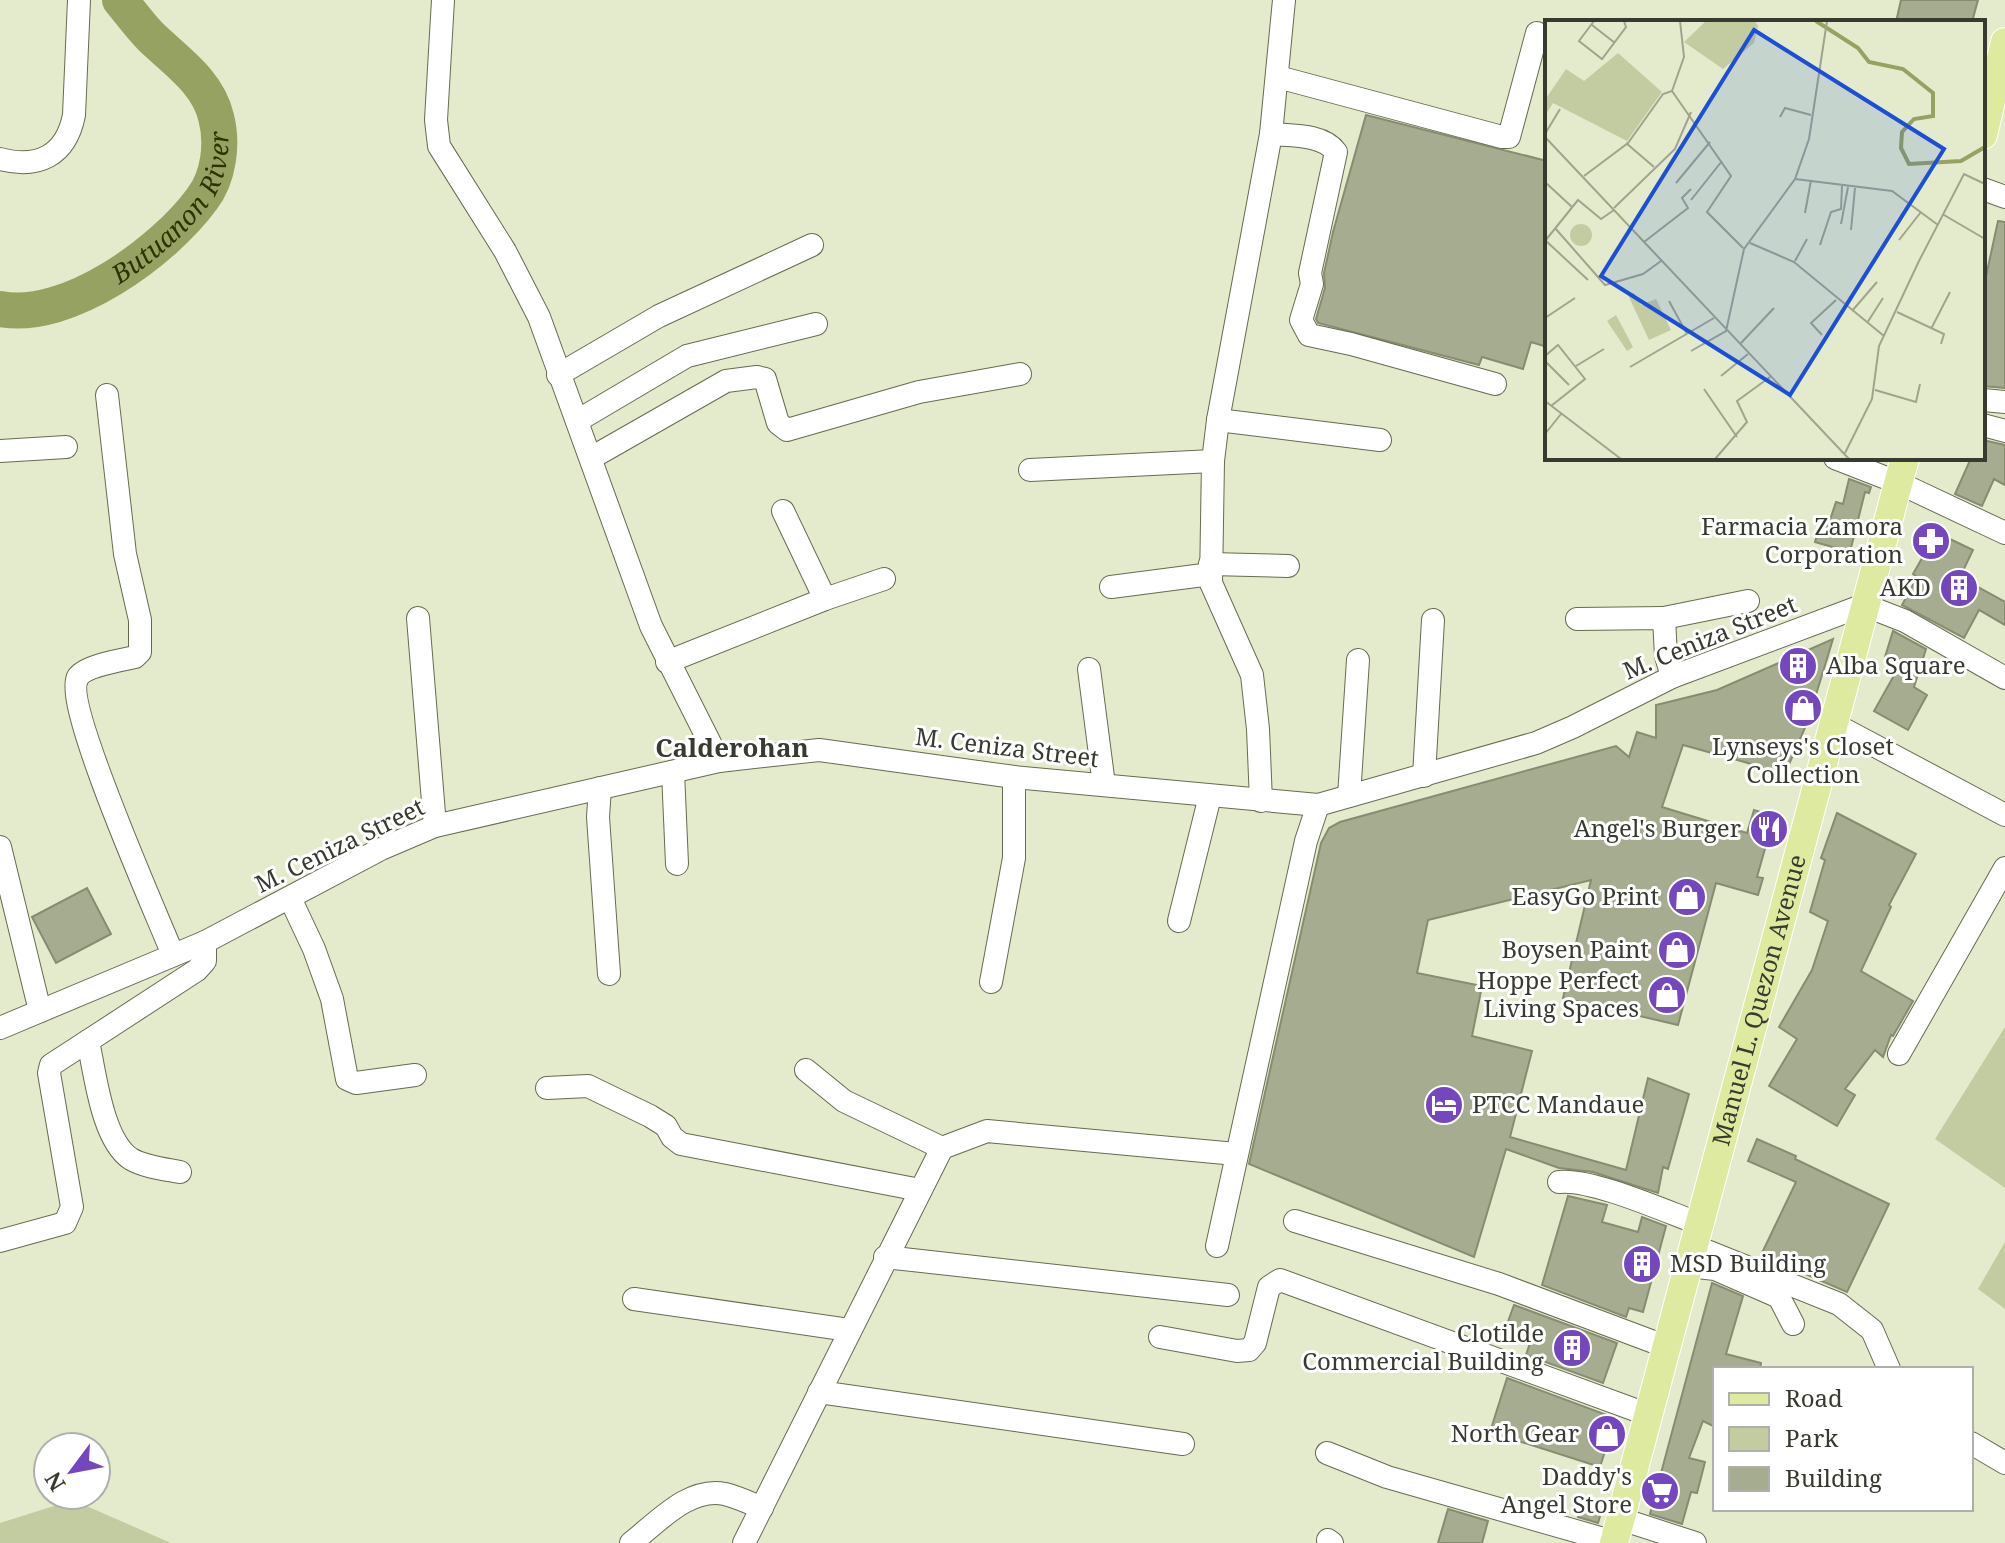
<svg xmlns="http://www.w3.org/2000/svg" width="2005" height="1543" viewBox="0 0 2005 1543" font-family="'Noto Serif',serif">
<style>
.green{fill:#c3cca1}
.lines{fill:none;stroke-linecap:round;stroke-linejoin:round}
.river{stroke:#96a262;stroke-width:36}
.building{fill:#a6ac90;stroke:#868c70;stroke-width:2}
.minor-casing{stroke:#666b51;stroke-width:24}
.major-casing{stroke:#fff;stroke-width:30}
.minor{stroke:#fff;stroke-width:22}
.major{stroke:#deeaa0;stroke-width:28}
.labels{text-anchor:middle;stroke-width:6;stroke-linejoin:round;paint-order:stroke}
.poi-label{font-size:24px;fill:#373a2e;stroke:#fff;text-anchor:end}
.street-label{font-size:24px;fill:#373a2e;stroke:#fff}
.water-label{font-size:26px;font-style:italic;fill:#2d3400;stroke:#fff}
.neighbourhood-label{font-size:26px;font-weight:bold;fill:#373a2e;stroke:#fff}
.inset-river{fill:none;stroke:#96a262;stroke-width:4}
.inset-road{fill:none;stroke:#9fa48d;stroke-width:2}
.view{fill:#1d4ed8;fill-opacity:0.15;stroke:#1d4ed8;stroke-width:4}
.inset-edge{fill:none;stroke:#373a2e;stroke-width:4}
</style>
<rect width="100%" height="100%" fill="#e4ebcd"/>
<g class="green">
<path d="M 2005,1027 L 2005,1188 L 1935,1139 Z"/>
<path d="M 2005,1242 L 2005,1309 L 1978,1289 Z"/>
<path d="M 73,1500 L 171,1543 L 0,1543 L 0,1523 Z"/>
</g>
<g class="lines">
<path class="river" id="s1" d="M 0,309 C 68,322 164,251 202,199 C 219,177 223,143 216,117 C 208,82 176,61 151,37 C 140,26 130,12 120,0"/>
</g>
<g class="building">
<path d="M 1901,0 L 1978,0 L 1972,22 L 1896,22 Z"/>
<path d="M 1366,115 L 1547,161 L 1547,347 L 1531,342 L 1523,369 L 1482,357 L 1479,365 L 1318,323 L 1316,319 L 1325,288 L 1324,273 L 1333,232 Z"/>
<path d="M 1998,221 L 2005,222 L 2005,388 L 1983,386 L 1983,290 Z"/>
<path d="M 1983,440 L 2005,445 L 2005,485 L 1994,479 L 1982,506 L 1955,494 L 1971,458 L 1983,458 Z"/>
<path d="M 1849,479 L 1871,487 L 1869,493 L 1865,492 L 1850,552 L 1815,542 L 1821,520 L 1829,523 L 1836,502 L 1843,504 Z"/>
<path d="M 1929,529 L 1973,550 L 1960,577 L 2005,602 L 2005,625 L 1979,610 L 1964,638 L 1902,605 L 1917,577 L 1913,574 L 1925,553 L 1919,549 Z"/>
<path d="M 1893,631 L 1926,649 L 1914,687 L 1927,695 L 1908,730 L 1874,711 L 1901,663 L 1885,657 Z"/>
<path d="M 1833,639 L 1808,721 L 1783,778 L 1748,763 L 1683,745 L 1662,807 L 1747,833 L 1754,810 L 1780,818 L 1774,840 L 1768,838 L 1757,877 L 1763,878 L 1758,895 L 1716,883 L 1678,1025 L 1563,998 L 1591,880 L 1428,920 L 1417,973 L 1482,986 L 1472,1036 L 1532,1051 L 1510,1137 L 1626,1170 L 1648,1078 L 1689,1094 L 1668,1169 L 1663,1167 L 1658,1193 L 1593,1172 L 1559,1168 L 1506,1149 L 1474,1257 L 1249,1164 L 1321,843 L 1329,828 L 1340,822 L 1616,746 L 1629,757 L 1637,732 L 1656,738 L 1656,705 L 1717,690 Z"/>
<path d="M 1837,813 L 1916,854 L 1889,905 L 1891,907 L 1861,971 L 1913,1001 L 1893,1036 L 1891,1035 L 1883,1057 L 1875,1050 L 1845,1089 L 1855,1095 L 1837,1126 L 1769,1086 L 1797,1039 L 1779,1027 L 1812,970 L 1828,921 L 1810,912 L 1825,860 L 1821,858 Z"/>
<path d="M 87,888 L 111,934 L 56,963 L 32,917 Z"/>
<path d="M 1757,1139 L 1796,1156 L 1795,1159 L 1889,1204 L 1847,1292 L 1761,1255 L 1796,1182 L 1748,1161 Z"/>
<path d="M 1568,1196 L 1607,1205 L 1602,1222 L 1638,1232 L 1642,1217 L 1666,1226 L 1643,1312 L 1629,1308 L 1626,1317 L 1542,1285 Z"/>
<path d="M 1712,1283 L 1743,1296 L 1726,1354 L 1761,1363 L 1760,1369 L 1715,1369 L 1715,1427 L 1703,1421 L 1689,1458 L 1705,1462 L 1697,1493 L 1691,1492 L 1682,1524 L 1650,1514 Z"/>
<path d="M 1514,1305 L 1617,1343 L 1603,1383 L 1526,1355 L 1531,1340 L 1505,1330 Z"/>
<path d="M 1507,1378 L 1615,1418 L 1613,1425 L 1619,1427 L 1613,1447 L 1607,1445 L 1600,1467 L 1490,1432 Z"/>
<path d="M 1581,1507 L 1601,1513 L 1598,1523 L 1578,1517 Z"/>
<path d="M 1448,1509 L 1488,1521 L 1482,1543 L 1438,1543 Z"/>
</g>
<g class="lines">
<g class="minor-casing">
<g id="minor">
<path d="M 443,0 L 436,120 L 439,146 L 505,251 L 539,317 L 651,626 L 719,761"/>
<path d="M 1278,77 L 1502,137 L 1509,137 L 1537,33"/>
<path d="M 1271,134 C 1292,136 1323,134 1336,152 L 1310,273 L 1312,284 L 1301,320 L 1309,335 L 1351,344 L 1495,384"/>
<path d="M 0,159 C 38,169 66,156 74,115 L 79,0"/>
<path d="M 1983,189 L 2005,197"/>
<path d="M 558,375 L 659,316 L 812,245"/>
<path d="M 107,395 L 125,554 L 140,620 L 140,652 L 135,657 C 121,660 85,666 78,677 C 62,703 158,917 173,955"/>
<path d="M 1983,400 L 2005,402"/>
<path d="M 1218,420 L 1380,440"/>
<path d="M 577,421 L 687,356 L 816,324"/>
<path d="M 1983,425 L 2005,431"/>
<path d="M 0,451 L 66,447"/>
<path d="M 591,458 L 726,381 L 757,377 L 765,379 L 778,423 L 787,430 L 919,392 L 1020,374"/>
<path d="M 1835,458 L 1899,483 L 2005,533"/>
<path d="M 1030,470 L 1213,461"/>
<path d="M 783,511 L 825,599"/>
<path d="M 1210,564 L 1288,566"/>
<path d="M 1111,587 L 1211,574"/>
<path d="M 418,618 L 435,826"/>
<path d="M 1664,618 L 1748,601"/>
<path d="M 1577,619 L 1664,618 L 1666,656 L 1672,677"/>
<path d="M 667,662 L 825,599 L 884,579"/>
<path d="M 1089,669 L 1104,785"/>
<path d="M 1834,724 L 2005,815"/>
<path d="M 673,772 L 677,864"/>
<path d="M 1424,776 L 1433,620"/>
<path d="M 600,788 L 598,817 L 609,974"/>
<path d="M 1349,796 L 1358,660"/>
<path d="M 1261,801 L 1258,729 L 1252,675 L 1211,583 L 1213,461 L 1218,420 L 1271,134 L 1284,0"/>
<path d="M 0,847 L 40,1011"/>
<path d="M 290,898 L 314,949 L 332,999 L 347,1079 L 356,1083 L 415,1075"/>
<path d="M 1179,921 L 1210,796"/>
<path d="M 991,982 L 1014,858 L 1014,777"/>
<path d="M 0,1028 L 205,942 L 381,849 L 435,826 L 719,761 L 819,750 L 1014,777 L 1318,805 L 1536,743 L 1573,727 L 1672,677 L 1864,605 L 1905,621 L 2005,678"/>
<path d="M 1899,1054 L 2005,868"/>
<path d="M 806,1070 L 844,1101 L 942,1148"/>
<path d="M 547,1088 L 588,1086 L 650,1116 L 666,1126 L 672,1137 L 681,1144 L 920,1190"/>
<path d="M 180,1172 C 164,1169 145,1167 131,1159 C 102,1140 95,1073 88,1041 L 197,970 L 205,961 L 205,942"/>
<path d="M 1559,1182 C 1591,1178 1667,1212 1700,1224"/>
<path d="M 1295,1221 L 1499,1284 L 1667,1347"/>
<path d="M 0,1241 L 65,1223 L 72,1207 L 49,1073 L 51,1065 L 88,1041"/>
<path d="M 1217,1246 L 1306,841 L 1318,805"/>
<path d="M 1694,1246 L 1839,1304 L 1872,1330 L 1889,1369"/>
<path d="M 885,1257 L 1228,1295"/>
<path d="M 1689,1266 L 1715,1269 L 1779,1297 L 1793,1324"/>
<path d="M 634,1299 L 849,1330"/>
<path d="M 1160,1337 L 1237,1351 L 1249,1350 L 1255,1343 L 1269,1287 L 1280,1280 L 1649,1415"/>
<path d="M 819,1392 L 1183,1444"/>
<path d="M 1971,1443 L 2005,1463"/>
<path d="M 1327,1453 L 1387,1477 L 1614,1542"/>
<path d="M 1621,1519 L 1695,1543"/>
<path d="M 1328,1540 L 1332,1543"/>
<path d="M 631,1543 C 657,1523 689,1486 725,1494 C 737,1497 750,1503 762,1508"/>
<path d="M 744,1543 L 942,1148 L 987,1131 L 1236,1154"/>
</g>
</g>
<g class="major-casing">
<g id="major">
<path d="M 1983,135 L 2005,42"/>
<path id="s2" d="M 1614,1543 L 1905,458"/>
</g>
</g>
<use href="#minor" class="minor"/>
<use href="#major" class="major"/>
</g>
<defs>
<g id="pharmacy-disc" transform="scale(2)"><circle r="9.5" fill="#7547bf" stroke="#fff"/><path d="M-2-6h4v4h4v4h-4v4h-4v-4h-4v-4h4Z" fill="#fff"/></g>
<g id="building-disc" transform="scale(2)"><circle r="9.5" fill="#7547bf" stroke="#fff"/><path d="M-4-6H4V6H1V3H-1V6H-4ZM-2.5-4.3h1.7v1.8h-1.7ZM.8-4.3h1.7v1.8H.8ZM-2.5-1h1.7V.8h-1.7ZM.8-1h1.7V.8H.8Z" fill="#fff"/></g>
<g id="shop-disc" transform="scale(2)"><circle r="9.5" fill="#7547bf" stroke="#fff"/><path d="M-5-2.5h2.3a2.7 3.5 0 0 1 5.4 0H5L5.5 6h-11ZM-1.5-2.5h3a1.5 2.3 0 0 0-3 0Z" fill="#fff"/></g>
<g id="restaurant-disc" transform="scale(2)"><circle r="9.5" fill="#7547bf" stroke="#fff"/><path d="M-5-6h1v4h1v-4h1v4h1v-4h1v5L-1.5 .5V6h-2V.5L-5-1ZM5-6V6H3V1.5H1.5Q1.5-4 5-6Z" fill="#fff"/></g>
<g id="hotel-disc" transform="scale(2)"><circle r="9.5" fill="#7547bf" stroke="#fff"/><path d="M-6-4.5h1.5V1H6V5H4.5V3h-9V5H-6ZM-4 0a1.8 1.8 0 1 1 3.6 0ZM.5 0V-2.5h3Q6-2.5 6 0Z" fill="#fff"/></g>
<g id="supermarket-disc" transform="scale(2)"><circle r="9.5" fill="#7547bf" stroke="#fff"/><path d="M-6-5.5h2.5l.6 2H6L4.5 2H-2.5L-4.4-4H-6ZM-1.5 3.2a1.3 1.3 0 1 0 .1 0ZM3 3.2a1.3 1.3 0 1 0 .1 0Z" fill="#fff"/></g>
</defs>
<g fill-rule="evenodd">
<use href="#pharmacy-disc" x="1931" y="541"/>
<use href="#building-disc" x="1959" y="588"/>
<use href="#building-disc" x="1798" y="666"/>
<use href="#shop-disc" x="1803" y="708"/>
<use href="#restaurant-disc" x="1769" y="829"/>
<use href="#shop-disc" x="1687" y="897"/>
<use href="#shop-disc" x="1677" y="950"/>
<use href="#shop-disc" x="1667" y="995"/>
<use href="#hotel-disc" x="1444" y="1105"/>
<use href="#building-disc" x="1642" y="1264"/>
<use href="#building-disc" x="1572" y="1348"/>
<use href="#shop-disc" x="1607" y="1434"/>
<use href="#supermarket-disc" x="1660" y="1491"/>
</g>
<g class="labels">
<g class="poi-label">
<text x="1903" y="535">Farmacia Zamora<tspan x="1903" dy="28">Corporation</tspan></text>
<text x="1931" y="596">AKD</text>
<text x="1826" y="674" text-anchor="start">Alba Square</text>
<text x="1803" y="755" text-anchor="middle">Lynseys's Closet<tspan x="1803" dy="28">Collection</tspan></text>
<text x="1741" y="837">Angel's Burger</text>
<text x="1659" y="905">EasyGo Print</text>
<text x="1649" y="958">Boysen Paint</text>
<text x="1639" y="989">Hoppe Perfect<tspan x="1639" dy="28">Living Spaces</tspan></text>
<text x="1472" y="1113" text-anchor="start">PTCC Mandaue</text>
<text x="1670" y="1272" text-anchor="start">MSD Building</text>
<text x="1544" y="1342">Clotilde<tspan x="1544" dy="28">Commercial Building</tspan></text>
<text x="1579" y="1442">North Gear</text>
<text x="1632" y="1485">Daddy's<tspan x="1632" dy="28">Angel Store</tspan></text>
</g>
<g class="street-label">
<text transform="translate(1710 638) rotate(-22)" y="8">M. Ceniza Street</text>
<text transform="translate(1007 748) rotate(7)" y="8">M. Ceniza Street</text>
<text transform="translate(340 846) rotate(-26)" y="8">M. Ceniza Street</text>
<text dy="8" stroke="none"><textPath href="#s2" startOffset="562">Manuel L. Quezon Avenue</textPath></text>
</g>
<g class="water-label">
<text dy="9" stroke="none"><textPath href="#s1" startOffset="216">Butuanon River</textPath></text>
</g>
<g class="neighbourhood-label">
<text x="732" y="757">Calderohan</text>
</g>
</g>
<g transform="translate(1545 20)">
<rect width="440" height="440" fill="#e4ebcd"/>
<path d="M 161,1 L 210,1 L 213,6 L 209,23 L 178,49 L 139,22 ZM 73,33 L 117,72 L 82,121 L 8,83 L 0,96 L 0,80 L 21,49 L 39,61 ZM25 215a11 11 0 1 1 22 0a11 11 0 1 1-22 0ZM 89,273 L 96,285 L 111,279 L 126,310 L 104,320 L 83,275 ZM 71,295 L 88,327 L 82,331 L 62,301 Z" fill="#c3cca1"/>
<path class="inset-river" d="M 271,1 L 313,28 L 324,42 L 358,49 L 388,73 L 388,96 L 369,99 L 357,112 L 356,128 L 364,144 L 416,141 L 440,127"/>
<path class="inset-road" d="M 49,1 L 34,21 L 57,39 L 81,7 L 79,1M 47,5 L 70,23M 127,71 L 186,156 L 162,192 L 198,228M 127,71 L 139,37 L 135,1M 235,97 L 240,88 L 266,95M 0,114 L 15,89M 0,117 L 304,439M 81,123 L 109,147M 39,156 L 83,123 L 118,74 L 127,71M 250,159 L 347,171 L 393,205M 0,162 L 27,187M 131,163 L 165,122M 146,180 L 177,141M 69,188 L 130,129 L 146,92M 260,193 L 266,160M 399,195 L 440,219M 296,204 L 303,167M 10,208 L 60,265 L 98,254 L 116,241M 306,210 L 310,168M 0,220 L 43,260M 354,220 L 376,192M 0,221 L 33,180 L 56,199 L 69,190M 99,222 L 143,188 L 137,178 L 146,169M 205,223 L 249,242 L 339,316M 275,225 L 286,192 L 296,189 L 297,166M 250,241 L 262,219M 124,281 L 142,314M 307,291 L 332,262M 352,292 L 399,314 L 396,324M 0,298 L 30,278M 322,303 L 338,278M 386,309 L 405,272M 277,315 L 266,303 L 291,280M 196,323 L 229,288M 146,331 L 181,311 L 199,229 L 250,159 L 264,119 L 282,1M 0,336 L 13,325 L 40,359 L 6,386M 0,341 L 24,365M 31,346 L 59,329M 85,347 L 169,298M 176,356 L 203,334M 159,369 L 192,417M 330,370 L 371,382 L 375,364M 0,381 L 76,439M 0,414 L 16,394M 300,433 L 327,379 L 334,326 L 374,241 L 419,154 L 440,164M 170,439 L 202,402 L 192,381 L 225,357"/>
<path class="view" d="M 209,10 L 399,129 L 245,375 L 56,256 Z"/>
<rect width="440" height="440" class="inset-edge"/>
</g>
<rect x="1713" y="1367" width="260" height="144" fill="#ffffff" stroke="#afb0ab" stroke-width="2"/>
<rect x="1729" y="1393" width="40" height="12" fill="#deeaa0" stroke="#afb0ab" stroke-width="2"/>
<text x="1785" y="1407" font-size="24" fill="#373a2e">Road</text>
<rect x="1729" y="1427" width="40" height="24" fill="#c3cca1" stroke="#afb0ab" stroke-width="2"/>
<text x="1785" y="1447" font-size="24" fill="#373a2e">Park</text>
<rect x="1729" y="1467" width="40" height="24" fill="#a6ac90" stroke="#afb0ab" stroke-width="2"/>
<text x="1785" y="1487" font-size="24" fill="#373a2e">Building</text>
<g transform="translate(72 1471) rotate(238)"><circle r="38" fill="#ffffff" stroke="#afb0ab" stroke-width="2"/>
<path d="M0-6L14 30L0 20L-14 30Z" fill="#7547bf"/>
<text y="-12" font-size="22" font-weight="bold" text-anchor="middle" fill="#373a2e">N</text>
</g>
</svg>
